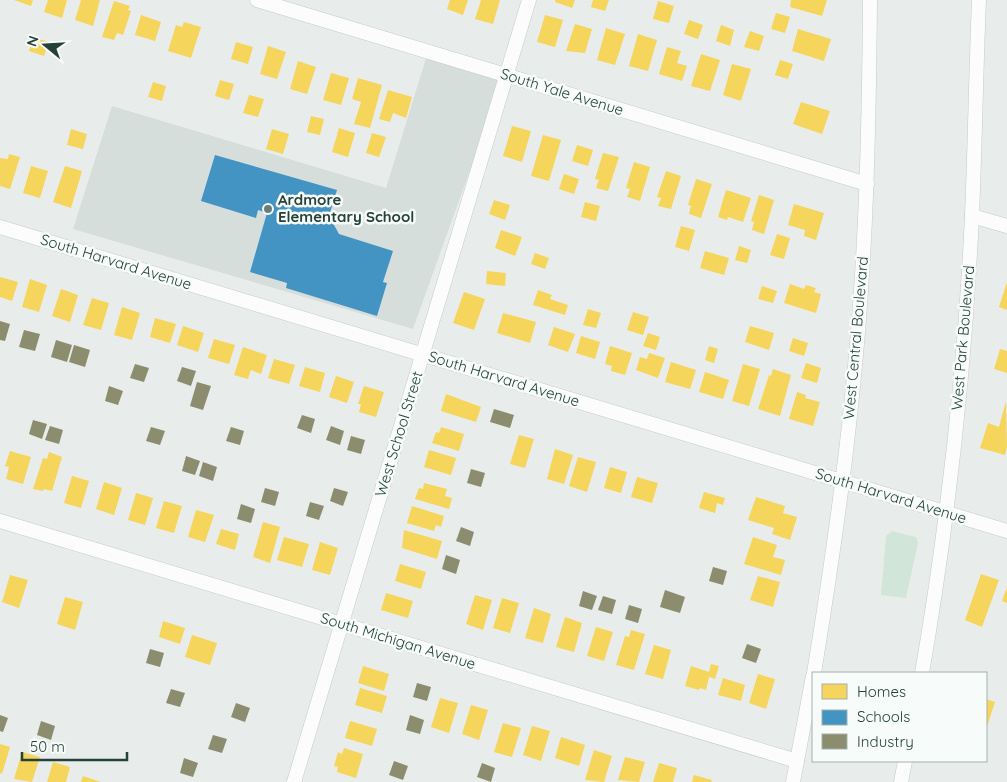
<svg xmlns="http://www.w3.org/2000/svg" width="1007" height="782" viewBox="0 0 1007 782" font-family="Quicksand,sans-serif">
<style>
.built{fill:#d6dedb}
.green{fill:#d1e6d8}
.homes{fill:#f6d55c}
.schools{fill:#4393c3}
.industry{fill:#8c8c6e}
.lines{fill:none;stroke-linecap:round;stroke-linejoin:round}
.street-casing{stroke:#c5cac8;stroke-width:15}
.street{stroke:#fcfcfc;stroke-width:14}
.poi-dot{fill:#697e78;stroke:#f7fbf9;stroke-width:2}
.labels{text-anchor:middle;stroke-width:5;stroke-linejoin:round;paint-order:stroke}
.street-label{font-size:15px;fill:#24423a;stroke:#f7fbf9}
.poi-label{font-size:15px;font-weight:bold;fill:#24423a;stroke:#f7fbf9;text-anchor:start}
</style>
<rect width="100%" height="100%" fill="#e8edeb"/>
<path class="built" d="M 427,55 L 503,78 L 413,329 L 73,229 L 112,106 L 386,188 Z"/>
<path class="green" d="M 892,531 L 916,537 L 918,543 L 906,598 L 881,595 L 886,536 Z"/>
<g class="homes">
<path d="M 14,0 L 33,0 L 31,6 Z"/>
<path d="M 48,0 L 67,0 L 62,18 L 44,12 Z"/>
<path d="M 81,0 L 100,0 L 93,26 L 75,20 Z"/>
<path d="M 450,0 L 468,0 L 463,15 L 447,9 Z"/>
<path d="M 481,0 L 500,0 L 493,24 L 475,19 Z"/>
<path d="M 555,0 L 575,0 L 572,8 L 555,2 Z"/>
<path d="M 593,0 L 609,0 L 605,11 L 591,7 Z"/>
<path d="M 791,0 L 827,0 L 822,16 L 790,7 Z"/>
<path d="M 114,1 L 130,6 L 128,10 L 131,11 L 123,35 L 117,33 L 114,40 L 102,37 Z"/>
<path d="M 658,1 L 674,6 L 669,23 L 653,19 Z"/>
<path d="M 776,13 L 790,17 L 785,33 L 771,29 Z"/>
<path d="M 141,15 L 161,22 L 155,41 L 135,35 Z"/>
<path d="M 545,15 L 563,20 L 555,47 L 537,42 Z"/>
<path d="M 689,20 L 703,25 L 698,39 L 684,34 Z"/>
<path d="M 184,22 L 201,27 L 191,58 L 168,51 L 176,25 L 182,27 Z"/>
<path d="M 575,24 L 592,29 L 585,53 L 566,51 Z"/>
<path d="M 721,25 L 734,30 L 730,46 L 716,41 Z"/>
<path d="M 606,28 L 625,34 L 615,65 L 597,60 Z"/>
<path d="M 798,29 L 831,39 L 824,61 L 792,51 Z"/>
<path d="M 750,31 L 764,36 L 759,51 L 744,47 Z"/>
<path d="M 638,34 L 657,40 L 648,71 L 629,66 Z"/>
<path d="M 33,37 L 49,42 L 44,56 L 29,51 Z"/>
<path d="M 236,42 L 253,47 L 248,64 L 231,59 Z"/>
<path d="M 268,46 L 286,52 L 277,79 L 260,74 Z"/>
<path d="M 667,47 L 681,51 L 677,63 L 687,66 L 682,81 L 659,74 Z"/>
<path d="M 701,54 L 720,60 L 710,91 L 691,86 Z"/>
<path d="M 780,60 L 793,64 L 788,79 L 775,75 Z"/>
<path d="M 298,61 L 316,67 L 307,94 L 290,89 Z"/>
<path d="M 732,64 L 751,69 L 741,101 L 723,95 Z"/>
<path d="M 331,73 L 349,78 L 341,105 L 323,100 Z"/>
<path d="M 358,78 L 382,85 L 370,128 L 354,124 L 361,102 L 352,99 Z"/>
<path d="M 220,80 L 234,84 L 229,100 L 215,96 Z"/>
<path d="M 153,82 L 166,86 L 162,101 L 148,97 Z"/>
<path d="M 388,90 L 412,97 L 406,118 L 393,113 L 390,122 L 379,119 Z"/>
<path d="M 249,95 L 264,99 L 258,117 L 243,113 Z"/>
<path d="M 801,102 L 830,111 L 822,134 L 793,124 Z"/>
<path d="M 311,116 L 324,119 L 320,135 L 307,132 Z"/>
<path d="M 512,126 L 531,131 L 522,162 L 503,156 Z"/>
<path d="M 339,128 L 355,133 L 348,157 L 332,152 Z"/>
<path d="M 71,129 L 87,134 L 83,149 L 67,145 Z"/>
<path d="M 272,129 L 289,134 L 283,154 L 266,149 Z"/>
<path d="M 372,133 L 386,137 L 379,157 L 366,153 Z"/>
<path d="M 543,135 L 561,140 L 549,181 L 531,176 Z"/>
<path d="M 577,145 L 593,150 L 588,166 L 572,161 Z"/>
<path d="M 603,153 L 619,157 L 608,191 L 596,188 L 599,180 L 595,179 Z"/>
<path d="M 9,154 L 20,157 L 10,189 L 0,186 L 0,158 L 8,159 Z"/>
<path d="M 634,162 L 650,167 L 640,201 L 627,197 L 630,189 L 626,188 Z"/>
<path d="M 31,166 L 48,171 L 40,198 L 23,193 Z"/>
<path d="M 65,166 L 82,171 L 71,208 L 53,202 Z"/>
<path d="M 666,171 L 681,176 L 671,209 L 658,206 L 661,198 L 657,197 Z"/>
<path d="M 564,174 L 579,179 L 574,194 L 559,189 Z"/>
<path d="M 696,179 L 712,184 L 701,218 L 689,214 L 691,206 L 688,205 Z"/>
<path d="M 726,190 L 751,198 L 743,222 L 728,217 L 727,220 L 718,217 Z"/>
<path d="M 759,195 L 774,200 L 764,234 L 752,230 L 754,222 L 751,221 Z"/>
<path d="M 494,200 L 510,205 L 505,220 L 489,214 Z"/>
<path d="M 585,202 L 600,206 L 596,221 L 581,217 Z"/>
<path d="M 794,204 L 824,213 L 816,240 L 804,236 L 805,230 L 788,225 Z"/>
<path d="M 681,226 L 695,230 L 689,251 L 675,247 Z"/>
<path d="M 501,230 L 522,237 L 515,256 L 495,248 Z"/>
<path d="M 777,234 L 790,238 L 784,259 L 770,255 Z"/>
<path d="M 739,246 L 751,250 L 747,263 L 735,260 Z"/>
<path d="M 705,251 L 729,258 L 724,275 L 700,268 Z"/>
<path d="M 535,253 L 549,258 L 545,269 L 531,264 Z"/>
<path d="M 487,271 L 506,273 L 505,286 L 486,284 Z"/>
<path d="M 0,277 L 18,282 L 12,301 L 0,297 Z"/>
<path d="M 30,279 L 47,285 L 39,312 L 22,307 Z"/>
<path d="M 1007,282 L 1007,310 L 999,307 Z"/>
<path d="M 790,284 L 804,289 L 806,285 L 816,288 L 814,292 L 821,294 L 816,313 L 784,303 Z"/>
<path d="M 762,286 L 777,291 L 773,303 L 758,299 Z"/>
<path d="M 61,289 L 78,295 L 70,322 L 52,316 Z"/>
<path d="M 538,290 L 552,295 L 550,299 L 568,305 L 565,315 L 533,305 Z"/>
<path d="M 464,292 L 485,299 L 474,330 L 453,323 Z"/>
<path d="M 92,298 L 109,303 L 101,330 L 83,325 Z"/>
<path d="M 122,307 L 140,313 L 132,340 L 114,335 Z"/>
<path d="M 588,309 L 601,313 L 596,328 L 583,325 Z"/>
<path d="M 633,312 L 649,317 L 643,335 L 627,330 Z"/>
<path d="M 503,313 L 536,322 L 530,343 L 497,333 Z"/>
<path d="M 155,318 L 176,324 L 170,343 L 150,337 Z"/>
<path d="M 183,326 L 204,333 L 198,352 L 177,345 Z"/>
<path d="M 750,326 L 774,333 L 769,350 L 745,342 Z"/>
<path d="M 554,327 L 575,334 L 568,352 L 548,345 Z"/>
<path d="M 648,333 L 660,337 L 656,350 L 643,346 Z"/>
<path d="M 581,336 L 600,342 L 595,359 L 576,353 Z"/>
<path d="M 793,338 L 808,343 L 804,356 L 789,351 Z"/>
<path d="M 214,339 L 235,345 L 229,364 L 208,358 Z"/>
<path d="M 610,346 L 632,353 L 625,375 L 611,371 L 612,366 L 605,364 Z"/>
<path d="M 709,346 L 718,349 L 714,363 L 705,360 Z"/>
<path d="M 243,347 L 267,355 L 261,374 L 251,370 L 248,379 L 234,375 Z"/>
<path d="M 1000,349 L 1007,351 L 1007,373 L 994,369 Z"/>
<path d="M 649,353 L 665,358 L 658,378 L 636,370 L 640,357 L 647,359 Z"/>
<path d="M 274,359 L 295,365 L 289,384 L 268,378 Z"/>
<path d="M 671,362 L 696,370 L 690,389 L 665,382 Z"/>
<path d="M 806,363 L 821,368 L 817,383 L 801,378 Z"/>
<path d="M 743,364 L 760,369 L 749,406 L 732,401 Z"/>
<path d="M 305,367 L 325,373 L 320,392 L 299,386 Z"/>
<path d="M 773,369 L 791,375 L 780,416 L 758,409 L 769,375 L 771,376 Z"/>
<path d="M 705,372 L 729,380 L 723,399 L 699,392 Z"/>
<path d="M 336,376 L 354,382 L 347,403 L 329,397 Z"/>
<path d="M 364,386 L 384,392 L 376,417 L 359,412 L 361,404 L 358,404 Z"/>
<path d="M 797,392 L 806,395 L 805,398 L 820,402 L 813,426 L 789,419 Z"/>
<path d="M 446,394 L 481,407 L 476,422 L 441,411 Z"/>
<path d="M 1006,401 L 1007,447 L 1005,455 L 980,448 L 988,423 L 999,427 Z"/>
<path d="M 441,427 L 464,434 L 459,451 L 432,443 L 436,432 L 439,433 Z"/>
<path d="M 519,435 L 534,439 L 525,468 L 510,464 Z"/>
<path d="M 555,449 L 573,455 L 564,484 L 547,479 Z"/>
<path d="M 429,450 L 456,458 L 451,475 L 424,467 Z"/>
<path d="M 10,451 L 31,457 L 23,484 L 6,479 L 9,467 L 5,466 Z"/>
<path d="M 49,452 L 62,457 L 52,491 L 44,489 L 43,491 L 33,489 L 43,458 L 47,459 Z"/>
<path d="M 578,457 L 596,462 L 587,492 L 569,486 Z"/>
<path d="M 610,467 L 627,472 L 621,493 L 604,488 Z"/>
<path d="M 72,476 L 89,481 L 81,508 L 64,503 Z"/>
<path d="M 637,477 L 658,483 L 652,503 L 631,497 Z"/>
<path d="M 104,482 L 122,488 L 114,515 L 96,509 Z"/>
<path d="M 424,483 L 447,489 L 445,496 L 452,498 L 449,509 L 415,499 L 419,488 L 423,489 Z"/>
<path d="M 704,492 L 725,498 L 723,505 L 717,503 L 715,513 L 699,508 Z"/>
<path d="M 136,493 L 153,498 L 145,525 L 128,520 Z"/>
<path d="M 756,497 L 785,506 L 783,513 L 797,517 L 790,540 L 772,534 L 774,528 L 748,520 Z"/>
<path d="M 164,501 L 182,506 L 174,533 L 156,528 Z"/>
<path d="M 412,506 L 444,516 L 441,527 L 436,525 L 434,531 L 407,523 Z"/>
<path d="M 196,510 L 214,515 L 205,542 L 188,537 Z"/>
<path d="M 263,522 L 280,527 L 270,563 L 253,557 Z"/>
<path d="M 221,529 L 239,534 L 235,550 L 216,544 Z"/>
<path d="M 404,530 L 442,541 L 437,559 L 402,548 Z"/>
<path d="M 284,537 L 309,544 L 302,567 L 277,560 Z"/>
<path d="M 753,537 L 777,545 L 773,557 L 785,560 L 781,575 L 744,564 Z"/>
<path d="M 320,542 L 338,548 L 330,575 L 312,570 Z"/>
<path d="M 400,564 L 426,572 L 421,589 L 395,581 Z"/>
<path d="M 981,574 L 999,580 L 982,627 L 965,620 Z"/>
<path d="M 10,575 L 28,580 L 19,608 L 2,602 Z"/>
<path d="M 758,576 L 780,582 L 773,607 L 750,600 Z"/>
<path d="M 1007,587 L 1007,603 L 1002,601 Z"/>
<path d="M 386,593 L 413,601 L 408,618 L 381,610 Z"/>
<path d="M 475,595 L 492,600 L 483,630 L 466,624 Z"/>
<path d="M 65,597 L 83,602 L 75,630 L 57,624 Z"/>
<path d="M 502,598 L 519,603 L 510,633 L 493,628 Z"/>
<path d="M 534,608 L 551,614 L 543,643 L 525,638 Z"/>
<path d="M 565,617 L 582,623 L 574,652 L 556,647 Z"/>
<path d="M 163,621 L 185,628 L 180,644 L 159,637 Z"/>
<path d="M 596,627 L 613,632 L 604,661 L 587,656 Z"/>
<path d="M 631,630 L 645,634 L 634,670 L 616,665 L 625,636 L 629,637 Z"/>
<path d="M 192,635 L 217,643 L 210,665 L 185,657 Z"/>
<path d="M 654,645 L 671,650 L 663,679 L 645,674 Z"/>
<path d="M 711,664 L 719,666 L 715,679 L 709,677 L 706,690 L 700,688 L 699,690 L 685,686 L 691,666 L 709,672 Z"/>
<path d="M 363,666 L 389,674 L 384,691 L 358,683 Z"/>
<path d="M 758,674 L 775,679 L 766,709 L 749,703 Z"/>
<path d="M 723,678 L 745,685 L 741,701 L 718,695 Z"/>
<path d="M 360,688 L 387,696 L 382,713 L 355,705 Z"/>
<path d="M 440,698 L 458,703 L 449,733 L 431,727 Z"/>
<path d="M 986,699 L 995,702 L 986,730 Z"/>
<path d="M 471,705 L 488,710 L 479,740 L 462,734 Z"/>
<path d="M 350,721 L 377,729 L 372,746 L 345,738 Z"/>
<path d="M 503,723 L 521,728 L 512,757 L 494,752 Z"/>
<path d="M 532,726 L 550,731 L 541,761 L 523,755 Z"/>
<path d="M 561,737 L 585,745 L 579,766 L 555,758 Z"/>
<path d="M 0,744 L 10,747 L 2,774 L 0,773 Z"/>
<path d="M 344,748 L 363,754 L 356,778 L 337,772 L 338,767 L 334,766 L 338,752 L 342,754 Z"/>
<path d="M 594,750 L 612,756 L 604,782 L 585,780 Z"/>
<path d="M 22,752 L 40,757 L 32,782 L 14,779 Z"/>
<path d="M 625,757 L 645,762 L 639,782 L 618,780 Z"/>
<path d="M 53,762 L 70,767 L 66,782 L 47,782 Z"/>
<path d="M 659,763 L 677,768 L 673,782 L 653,782 Z"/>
<path d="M 694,775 L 712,780 L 711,782 L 692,782 Z"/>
<path d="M 83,776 L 101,782 L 81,782 Z"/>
</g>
<path class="schools" d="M 215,155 L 337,190 L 329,216 L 339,234 L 393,251 L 383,282 L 387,283 L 377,316 L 286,288 L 287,283 L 250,272 L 267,213 L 258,210 L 256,218 L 201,201 Z"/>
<g class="industry">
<path d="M 0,321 L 10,324 L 5,341 L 0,340 Z"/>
<path d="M 24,330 L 40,334 L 35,351 L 19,347 Z"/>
<path d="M 56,340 L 72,345 L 67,362 L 51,357 Z"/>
<path d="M 74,345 L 90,350 L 85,367 L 69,362 Z"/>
<path d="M 135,364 L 149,368 L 144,382 L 130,378 Z"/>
<path d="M 182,367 L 196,371 L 191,386 L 177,381 Z"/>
<path d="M 197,382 L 211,386 L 203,410 L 190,406 Z"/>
<path d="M 109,386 L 123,391 L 118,405 L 105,401 Z"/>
<path d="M 494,409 L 514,415 L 510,428 L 490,422 Z"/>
<path d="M 302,415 L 315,419 L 311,433 L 297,428 Z"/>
<path d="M 33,420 L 47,424 L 42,439 L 29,434 Z"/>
<path d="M 50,426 L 63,430 L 59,444 L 45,440 Z"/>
<path d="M 331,426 L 344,431 L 340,445 L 326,440 Z"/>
<path d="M 151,427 L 165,431 L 160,445 L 146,441 Z"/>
<path d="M 231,427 L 244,431 L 240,445 L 226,441 Z"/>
<path d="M 351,436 L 365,440 L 361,454 L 347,450 Z"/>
<path d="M 186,456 L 200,461 L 195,475 L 182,471 Z"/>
<path d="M 203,462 L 217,467 L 213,481 L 199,476 Z"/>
<path d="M 471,469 L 485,473 L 481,487 L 467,483 Z"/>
<path d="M 265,488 L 279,492 L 275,506 L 261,502 Z"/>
<path d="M 334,488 L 348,492 L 343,506 L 330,501 Z"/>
<path d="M 310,502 L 324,506 L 319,520 L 306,516 Z"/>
<path d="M 241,504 L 255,509 L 251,523 L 237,519 Z"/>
<path d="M 461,527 L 474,532 L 470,546 L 456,541 Z"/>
<path d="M 446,555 L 460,560 L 456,574 L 442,569 Z"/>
<path d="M 713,567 L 727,571 L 723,585 L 709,581 Z"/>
<path d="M 665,590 L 685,597 L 680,613 L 660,607 Z"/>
<path d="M 583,591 L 597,596 L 592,610 L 579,606 Z"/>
<path d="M 603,596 L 616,600 L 612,614 L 598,610 Z"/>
<path d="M 629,605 L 642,609 L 638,623 L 625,619 Z"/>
<path d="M 747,644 L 761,649 L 756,663 L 742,658 Z"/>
<path d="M 150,649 L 164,653 L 160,667 L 146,663 Z"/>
<path d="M 417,683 L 431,687 L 427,701 L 413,697 Z"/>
<path d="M 171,689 L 185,693 L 180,707 L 166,703 Z"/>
<path d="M 236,703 L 250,708 L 245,722 L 231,717 Z"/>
<path d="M 0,715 L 8,718 L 3,732 L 0,731 Z"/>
<path d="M 410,715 L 424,720 L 420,734 L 406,730 Z"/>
<path d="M 41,721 L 55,726 L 51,740 L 37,735 Z"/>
<path d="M 213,735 L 227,739 L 222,753 L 208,749 Z"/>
<path d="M 184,758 L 198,763 L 193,777 L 180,773 Z"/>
<path d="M 394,761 L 408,766 L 403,780 L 389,775 Z"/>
<path d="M 482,763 L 495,768 L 491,782 L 477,777 Z"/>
</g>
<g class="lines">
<g class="street-casing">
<g id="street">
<path d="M 257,0 L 867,184"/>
<path d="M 972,216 L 1007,226"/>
<path d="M 0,227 L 1007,531"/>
<path d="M 0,521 L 797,761"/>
<path d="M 814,673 C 829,581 843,489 852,396 C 866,265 869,132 870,0"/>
<path d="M 922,673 C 948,522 965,369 972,215 C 975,144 976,72 979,0"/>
<path d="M 294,782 L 529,0"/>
<path d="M 793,782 L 813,676"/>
<path d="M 901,782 L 905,761"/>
</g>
</g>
<use href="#street" class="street"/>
</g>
<circle class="poi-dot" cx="268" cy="209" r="5"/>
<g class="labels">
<g class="street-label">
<text transform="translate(562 92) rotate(17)" y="5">South Yale Avenue</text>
<text transform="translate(116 262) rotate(17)" y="5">South Harvard Avenue</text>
<text transform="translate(856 338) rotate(-85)" y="5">West Central Boulevard</text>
<text transform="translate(963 338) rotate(-85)" y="5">West Park Boulevard</text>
<text transform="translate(504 379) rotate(17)" y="5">South Harvard Avenue</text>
<text transform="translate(399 434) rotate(-73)" y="5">West School Street</text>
<text transform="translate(891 496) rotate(17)" y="5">South Harvard Avenue</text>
<text transform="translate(398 641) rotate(17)" y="5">South Michigan Avenue</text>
</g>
<g class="poi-label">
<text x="278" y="205">Ardmore<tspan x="278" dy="17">Elementary School</tspan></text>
</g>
</g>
<rect x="812" y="672" width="175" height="90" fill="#f7fbf9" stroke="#a3b1ad"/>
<rect x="822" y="684" width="25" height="15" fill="#f6d55c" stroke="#a3b1ad"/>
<text x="857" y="697" font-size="15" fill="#24423a">Homes</text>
<rect x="822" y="710" width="25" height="15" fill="#4393c3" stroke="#a3b1ad"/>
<text x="857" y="722" font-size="15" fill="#24423a">Schools</text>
<rect x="822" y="734" width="25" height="15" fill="#8c8c6e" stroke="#a3b1ad"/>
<text x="857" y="747" font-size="15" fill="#24423a">Industry</text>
<g transform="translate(45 45) rotate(288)" stroke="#f7fbf9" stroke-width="4" paint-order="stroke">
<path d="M0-4L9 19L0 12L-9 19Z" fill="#24423a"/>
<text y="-8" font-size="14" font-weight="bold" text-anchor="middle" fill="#24423a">N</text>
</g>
<path d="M22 752v8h105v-8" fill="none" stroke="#24423a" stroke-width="2.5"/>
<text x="30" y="752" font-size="15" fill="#24423a" stroke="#f7fbf9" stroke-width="4" paint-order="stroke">50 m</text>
</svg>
